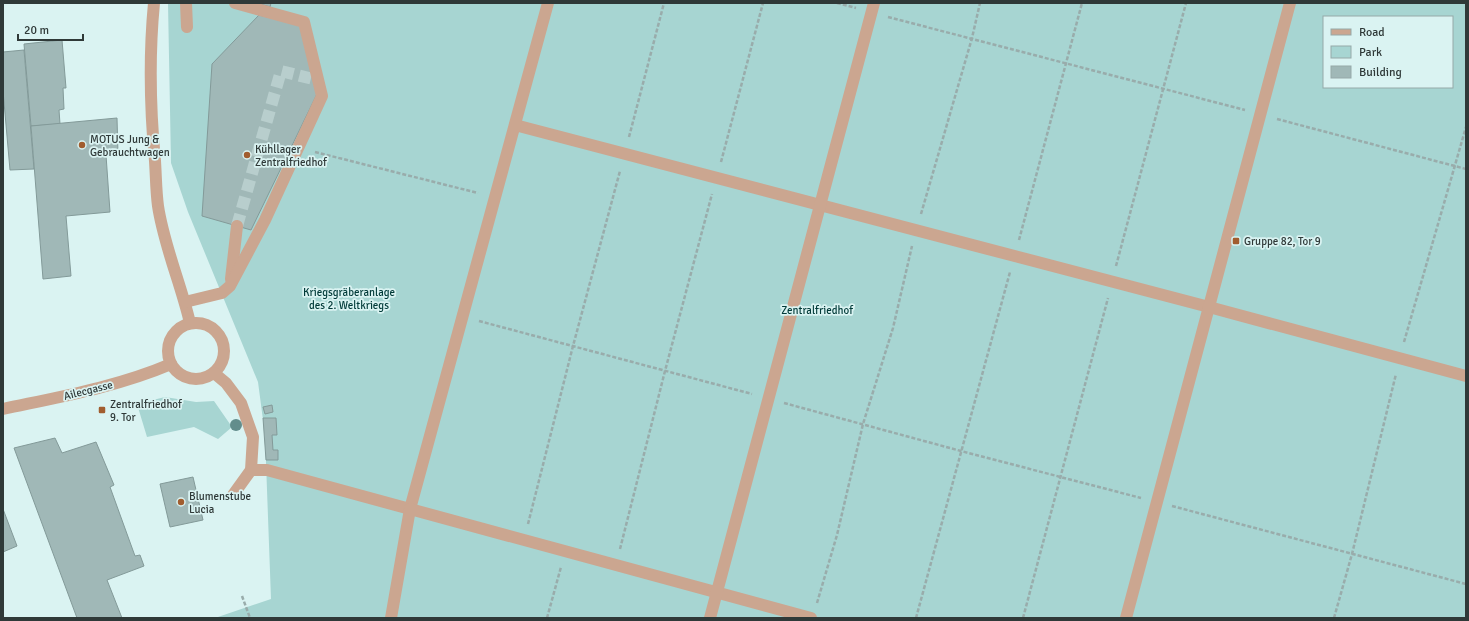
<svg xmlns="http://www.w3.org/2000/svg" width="1469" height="621" viewBox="0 0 1469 621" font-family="Signika,sans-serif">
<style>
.green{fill:#a7d5d2;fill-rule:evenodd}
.building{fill:#a0b8b7;stroke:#839a99}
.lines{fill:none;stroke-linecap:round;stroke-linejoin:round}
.minor-tunnel{stroke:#b8cecd;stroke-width:12;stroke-dasharray:12 6;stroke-linecap:butt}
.path{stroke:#99acab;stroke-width:2.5;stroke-dasharray:4 2;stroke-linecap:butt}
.minor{stroke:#cba690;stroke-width:12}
.tree{fill:#638d8c}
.poi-dot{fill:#a15d2f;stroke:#daf3f2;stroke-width:1.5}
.labels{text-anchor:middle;stroke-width:3.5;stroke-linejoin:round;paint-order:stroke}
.poi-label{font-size:11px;fill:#2f3938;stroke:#daf3f2;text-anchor:start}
.park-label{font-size:11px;fill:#013a38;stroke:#daf3f2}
.street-label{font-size:11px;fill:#2f3938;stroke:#daf3f2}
</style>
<rect width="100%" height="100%" fill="#daf3f2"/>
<g class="green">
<path d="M 168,3 L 1466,3 L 1466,618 L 215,618 L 271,599 L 265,435 L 258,382 L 188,212 L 171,163 ZM 1324,17 L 1452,17 L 1452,87 L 1324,87 Z"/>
<path d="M 165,397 L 196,402 L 214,401 L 232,427 L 218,439 L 194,427 L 147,437 L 137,404 Z"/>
</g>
<g class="building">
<path d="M 257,3 L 271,3 L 270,7 Z"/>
<path d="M 259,15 L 301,25 L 317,94 L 251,230 L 202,216 L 212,64 Z"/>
<path d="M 62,40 L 66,88 L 63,88 L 64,109 L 59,110 L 60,124 L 31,126 L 24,44 Z"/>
<path d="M 24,50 L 34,169 L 10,170 L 3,91 L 3,52 Z"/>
<path d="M 117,118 L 118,154 L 106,155 L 110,212 L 66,216 L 71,276 L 43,279 L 31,126 Z"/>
<path d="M 272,405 L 273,412 L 265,414 L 263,407 Z"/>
<path d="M 263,418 L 276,418 L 277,435 L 272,435 L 273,450 L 278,450 L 278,460 L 266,460 Z"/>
<path d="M 55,438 L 62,453 L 96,442 L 114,485 L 110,487 L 135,556 L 140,555 L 144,566 L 107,580 L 122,618 L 77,618 L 14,448 Z"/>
<path d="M 193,477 L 203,520 L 170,527 L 160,484 Z"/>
<path d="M 3,509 L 17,546 L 3,552 Z"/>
</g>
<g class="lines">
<path class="minor-tunnel" d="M 237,226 L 281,71 L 313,79"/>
<g class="path">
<path d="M 837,3 L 856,8"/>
<path d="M 888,17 L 1245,110"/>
<path d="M 1277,119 L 1466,169"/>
<path d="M 629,137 L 664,3"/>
<path d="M 315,152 L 478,193"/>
<path d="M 721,162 L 763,3"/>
<path d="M 921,214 L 972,38 L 980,3"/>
<path d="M 1019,240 L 1082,3"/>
<path d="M 1116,266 L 1186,3"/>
<path d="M 479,321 L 752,394"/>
<path d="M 1404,342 L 1466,127"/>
<path d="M 784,403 L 961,451 L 1141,498"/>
<path d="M 1172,506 L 1466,584"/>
<path d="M 528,524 L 573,346 L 620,171"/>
<path d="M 620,549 L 665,371 L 712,194"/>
<path d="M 242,596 L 250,618"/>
<path d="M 817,603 L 837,535 L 863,424 L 893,328 L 912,246"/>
<path d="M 547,618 L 561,567"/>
<path d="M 916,618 L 1010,272"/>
<path d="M 1023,618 L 1108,298"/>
<path d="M 1334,618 L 1352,554 L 1396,374"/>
</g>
<g class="minor">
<path d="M 154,3 C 149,55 150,108 155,161 C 156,176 156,191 158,206 C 164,246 181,284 190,323"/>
<path d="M 186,3 L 187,27"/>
<path d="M 515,125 L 1209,307 L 1466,376"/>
<path d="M 231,279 L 237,226"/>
<path d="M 185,302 L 222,293 L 230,286 L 265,220 L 322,96 L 304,22 L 235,3"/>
<circle cx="196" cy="351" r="28"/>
<path d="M 214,373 L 226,383 L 241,403 L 253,437 L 251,470 L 233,495"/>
<path d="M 3,409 C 59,397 117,387 171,364"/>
<path d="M 251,470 L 267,470 L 410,509 L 548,3"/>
<path d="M 391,618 L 410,509 L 811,618"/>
<path d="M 710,618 L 874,3"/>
<path d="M 1126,618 L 1290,3"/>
</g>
</g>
<circle class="tree" cx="236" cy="425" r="6"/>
<g class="poi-dot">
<circle cx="82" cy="145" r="4"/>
<circle cx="247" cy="155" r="4"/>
<rect x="1232" y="237" width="8" height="8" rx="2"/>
<rect x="98" y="406" width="8" height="8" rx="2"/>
<circle cx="181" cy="502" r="4"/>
</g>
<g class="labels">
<g class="poi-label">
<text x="90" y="143">MOTUS Jung &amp;<tspan x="90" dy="13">Gebrauchtwagen</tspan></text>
<text x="255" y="153">Kühllager<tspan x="255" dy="13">Zentralfriedhof</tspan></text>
<text x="1244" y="245">Gruppe 82, Tor 9</text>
<text x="110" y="408">Zentralfriedhof<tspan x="110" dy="13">9. Tor</tspan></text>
<text x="189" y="500">Blumenstube<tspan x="189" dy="13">Lucia</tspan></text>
</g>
<g class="park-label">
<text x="349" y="296">Kriegsgräberanlage<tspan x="349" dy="13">des 2. Weltkriegs</tspan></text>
<text x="817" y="314">Zentralfriedhof</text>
</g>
<g class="street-label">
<text transform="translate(88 390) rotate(-14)" y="4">Ailecgasse</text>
</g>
</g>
<rect width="1469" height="621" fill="none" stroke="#2f3938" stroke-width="8"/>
<rect x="1323" y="16" width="130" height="72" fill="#daf3f2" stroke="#96a9a8"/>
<rect x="1331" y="29" width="20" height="6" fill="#cba690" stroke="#96a9a8"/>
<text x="1359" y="36" font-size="12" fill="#2f3938">Road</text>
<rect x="1331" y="46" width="20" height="12" fill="#a7d5d2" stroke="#96a9a8"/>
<text x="1359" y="56" font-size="12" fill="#2f3938">Park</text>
<rect x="1331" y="66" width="20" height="12" fill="#a0b8b7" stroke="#96a9a8"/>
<text x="1359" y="76" font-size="12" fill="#2f3938">Building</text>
<path d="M18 34v6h65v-6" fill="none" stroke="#2f3938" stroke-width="2"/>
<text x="24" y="34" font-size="12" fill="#2f3938" stroke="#daf3f2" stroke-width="3" paint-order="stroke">20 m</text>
</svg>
